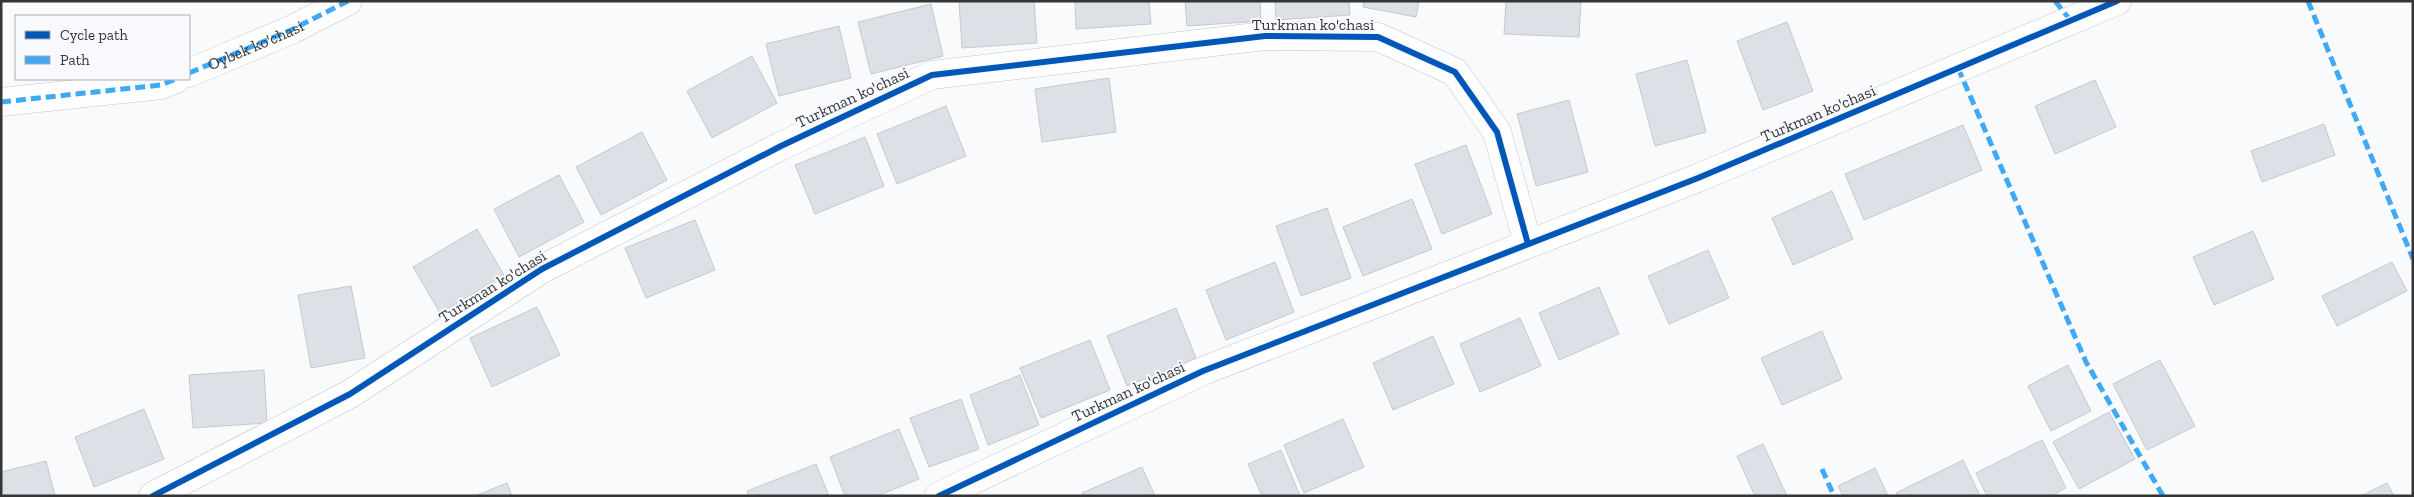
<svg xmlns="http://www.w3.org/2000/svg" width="2414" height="497" viewBox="0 0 2414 497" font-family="'Zilla Slab',serif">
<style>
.building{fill:#dde1e7;stroke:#c8c8ca}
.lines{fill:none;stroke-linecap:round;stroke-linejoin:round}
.minor-casing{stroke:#c5c6c7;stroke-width:29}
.minor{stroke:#fefeff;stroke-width:28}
.quiet{stroke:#3fa9f5;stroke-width:5;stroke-dasharray:10 5;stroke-linecap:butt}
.cycleway-casing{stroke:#f7f9fd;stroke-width:9}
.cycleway{stroke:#0057b8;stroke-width:6}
.labels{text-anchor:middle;stroke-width:4;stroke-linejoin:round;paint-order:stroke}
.street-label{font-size:16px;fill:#353537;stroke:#f7f9fd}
</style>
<rect width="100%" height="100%" fill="#f8fafc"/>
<g class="building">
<path d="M 959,1 L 1034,1 L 1037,43 L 962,48 Z"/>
<path d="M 1075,1 L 1149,1 L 1151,24 L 1076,29 Z"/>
<path d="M 1185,1 L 1260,1 L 1261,21 L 1187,26 Z"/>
<path d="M 1275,1 L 1349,1 L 1350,15 L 1276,20 Z"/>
<path d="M 1364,1 L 1419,1 L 1416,17 L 1363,7 Z"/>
<path d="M 1506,1 L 1581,1 L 1579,37 L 1504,34 Z"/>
<path d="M 931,4 L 943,56 L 871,74 L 858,22 Z"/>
<path d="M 1787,22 L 1813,91 L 1763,110 L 1737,41 Z"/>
<path d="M 839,26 L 851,78 L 779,96 L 766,44 Z"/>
<path d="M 752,56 L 777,103 L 712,138 L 687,91 Z"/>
<path d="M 1687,60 L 1706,132 L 1655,146 L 1636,74 Z"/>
<path d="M 1109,78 L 1116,132 L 1042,142 L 1035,89 Z"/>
<path d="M 2095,80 L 2116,127 L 2055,154 L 2035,106 Z"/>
<path d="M 1569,100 L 1588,172 L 1536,186 L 1517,114 Z"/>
<path d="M 946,106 L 966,156 L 897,184 L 877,134 Z"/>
<path d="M 2324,124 L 2335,155 L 2262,182 L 2251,151 Z"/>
<path d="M 1963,125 L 1982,170 L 1864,220 L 1845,174 Z"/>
<path d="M 642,132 L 667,180 L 601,215 L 576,167 Z"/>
<path d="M 865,137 L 884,186 L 815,214 L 795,165 Z"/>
<path d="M 1466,145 L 1492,214 L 1442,234 L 1415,164 Z"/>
<path d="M 559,175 L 584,222 L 519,257 L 494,209 Z"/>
<path d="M 1832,191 L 1853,239 L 1793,265 L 1772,218 Z"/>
<path d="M 1412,199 L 1432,249 L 1363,276 L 1343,227 Z"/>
<path d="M 1327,208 L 1351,278 L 1301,296 L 1276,226 Z"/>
<path d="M 695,220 L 715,270 L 646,298 L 625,248 Z"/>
<path d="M 477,229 L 504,275 L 440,313 L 413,267 Z"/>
<path d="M 2253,231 L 2274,279 L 2214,305 L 2193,257 Z"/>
<path d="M 1708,250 L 1729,298 L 1669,324 L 1648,276 Z"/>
<path d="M 1275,262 L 1294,312 L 1226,340 L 1206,290 Z"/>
<path d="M 2392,262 L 2407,291 L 2337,326 L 2322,296 Z"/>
<path d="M 351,286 L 365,358 L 311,368 L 298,295 Z"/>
<path d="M 1599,287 L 1619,334 L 1559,360 L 1539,313 Z"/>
<path d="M 537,307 L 560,355 L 492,387 L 470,338 Z"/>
<path d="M 1176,308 L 1196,358 L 1127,386 L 1107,336 Z"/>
<path d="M 1520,318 L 1541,366 L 1480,392 L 1460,344 Z"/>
<path d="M 1822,331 L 1842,379 L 1782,405 L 1761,358 Z"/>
<path d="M 1433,336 L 1454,384 L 1393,410 L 1373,363 Z"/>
<path d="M 1090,340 L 1110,390 L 1041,418 L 1020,368 Z"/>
<path d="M 2160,360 L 2195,426 L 2147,450 L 2113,384 Z"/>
<path d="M 2068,365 L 2091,411 L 2051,431 L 2028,386 Z"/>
<path d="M 264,370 L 267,423 L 193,428 L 189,375 Z"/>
<path d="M 1020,375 L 1039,425 L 988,445 L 970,395 Z"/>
<path d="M 961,399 L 979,449 L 929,467 L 910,418 Z"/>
<path d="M 144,409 L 164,459 L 94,487 L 75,437 Z"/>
<path d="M 2109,412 L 2135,459 L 2079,489 L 2053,442 Z"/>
<path d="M 1343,419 L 1364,467 L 1304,493 L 1284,445 Z"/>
<path d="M 899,429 L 919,479 L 877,496 L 845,496 L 830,457 Z"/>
<path d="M 2042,440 L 2066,488 L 2051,496 L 1987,496 L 1976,473 Z"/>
<path d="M 1763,444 L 1787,496 L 1755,496 L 1737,456 Z"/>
<path d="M 1281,450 L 1300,496 L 1262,496 L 1248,464 Z"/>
<path d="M 1963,460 L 1980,496 L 1897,496 L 1896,493 Z"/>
<path d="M 46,461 L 55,496 L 1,496 L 1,472 Z"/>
<path d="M 816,464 L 829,496 L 749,496 L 747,491 Z"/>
<path d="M 1142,467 L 1155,496 L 1083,496 L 1082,493 Z"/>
<path d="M 1875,468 L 1888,496 L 1843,496 L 1838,486 Z"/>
<path d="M 507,483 L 512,496 L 475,496 Z"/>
<path d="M 2387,483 L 2394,496 L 2361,496 Z"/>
</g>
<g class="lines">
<g class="minor-casing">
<g id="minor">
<path id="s1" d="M 189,73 L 291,30 L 348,1"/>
<path d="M 1,102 L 161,85 L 176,79"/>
<path d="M 153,496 L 350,394 L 542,269 L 781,146 L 932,75 L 1265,36 L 1378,37 L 1455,72 L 1497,132 L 1528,244"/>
<path d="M 939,496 L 1203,371 L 1698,178 L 2117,1"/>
</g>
</g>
<use href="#minor" class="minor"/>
<g class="quiet">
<path d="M 2055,1 L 2071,21"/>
<path d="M 2308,1 L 2413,259"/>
<path d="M 1958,68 L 2086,362 L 2163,496"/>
<path d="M 189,73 L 291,30 L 348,1"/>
<path d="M 1,102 L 161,85 L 176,79"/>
<path d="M 1822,469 L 1834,496"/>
</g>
<g class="cycleway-casing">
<g id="cycleway">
<path d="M 153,496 L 350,394 L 542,269 L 781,146 L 932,75 L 1265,36 L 1378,37 L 1455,72 L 1497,132 L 1528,244"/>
<path d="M 939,496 L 1203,371 L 1698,178 L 2117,1"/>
</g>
</g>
<use href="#cycleway" class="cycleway"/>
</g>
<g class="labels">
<g class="street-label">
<text x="1313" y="30">Turkman ko'chasi</text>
<text dy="6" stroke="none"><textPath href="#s1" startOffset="72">Oybek ko'chasi</textPath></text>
<text transform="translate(852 97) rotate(-25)" y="6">Turkman ko'chasi</text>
<text transform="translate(1818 113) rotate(-23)" y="6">Turkman ko'chasi</text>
<text transform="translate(492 286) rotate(-32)" y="6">Turkman ko'chasi</text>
<text transform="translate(1128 391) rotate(-25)" y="6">Turkman ko'chasi</text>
</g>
</g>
<rect width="2414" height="497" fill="none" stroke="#353537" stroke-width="5"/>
<rect x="15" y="15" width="175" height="65" fill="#f7f9fd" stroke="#a9abae"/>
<rect x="25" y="31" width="25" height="8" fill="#0057b8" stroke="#a9abae"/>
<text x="60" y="40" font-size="15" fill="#353537">Cycle path</text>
<rect x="25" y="56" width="25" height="8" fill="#3fa9f5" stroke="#a9abae"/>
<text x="60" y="65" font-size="15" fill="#353537">Path</text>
</svg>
